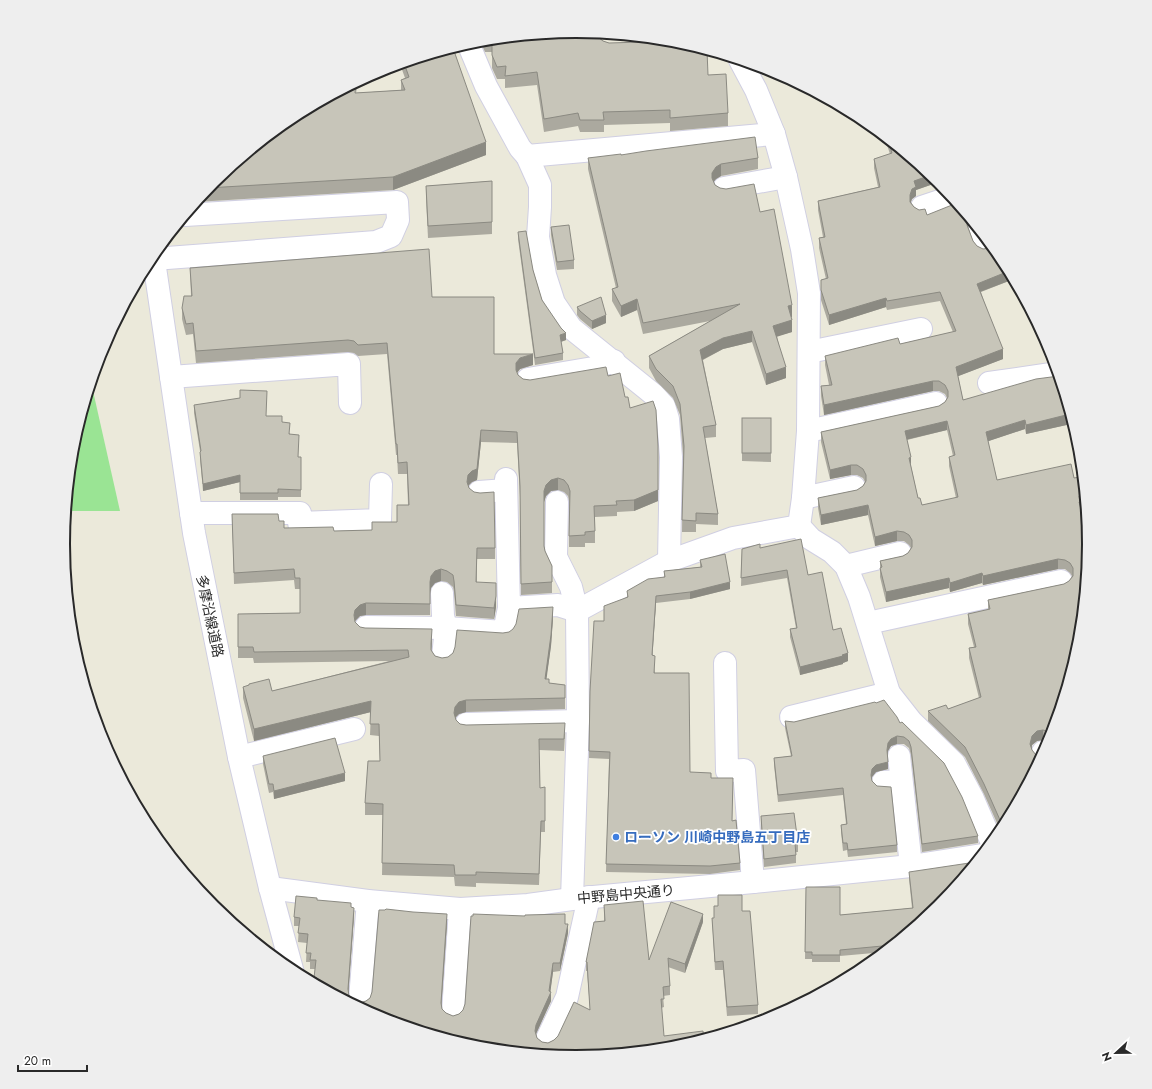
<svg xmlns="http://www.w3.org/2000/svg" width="1152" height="1089" viewBox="0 0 1152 1089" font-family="Jost,'Noto Sans JP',sans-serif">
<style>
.green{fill:#9ae494}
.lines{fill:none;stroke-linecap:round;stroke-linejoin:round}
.minor-casing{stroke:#d0cfe2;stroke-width:24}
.minor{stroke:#fff;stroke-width:22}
.wall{fill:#aba99f;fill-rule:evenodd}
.shaded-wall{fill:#8b8a82}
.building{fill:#c7c5b9;stroke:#8b8a82;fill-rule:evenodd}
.shop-dot{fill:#3f7fe0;stroke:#fff;stroke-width:1.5}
.labels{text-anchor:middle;stroke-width:3.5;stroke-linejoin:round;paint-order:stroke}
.street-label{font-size:14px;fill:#292929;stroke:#fff}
.shop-label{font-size:14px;font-weight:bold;fill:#366cbe;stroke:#fff;text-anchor:start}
.rim{fill:none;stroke:#292929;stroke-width:2}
</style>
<rect width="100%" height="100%" fill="#ebe9da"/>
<path class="green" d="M 91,382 L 120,511 L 66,511 L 72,444 Z"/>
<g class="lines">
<g class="minor-casing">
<g id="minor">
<path d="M 468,43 L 486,86 L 520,148 L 527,156 L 774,134"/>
<path d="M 527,156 L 540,185 L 540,207 L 538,237 L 545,275 L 554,303 L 571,328 L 653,394 L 664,406 L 668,419 L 671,457 L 669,561"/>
<path d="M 724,188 L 786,177"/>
<path d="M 922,207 L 952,197"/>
<path d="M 979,230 L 985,246"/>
<path d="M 153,254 L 194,533 L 239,757 L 270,888 L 293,973"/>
<path d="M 154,259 L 376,242 L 391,236 L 398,220 L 397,202 L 185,215"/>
<path d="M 809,352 L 921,329"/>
<path d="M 171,377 L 349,364 L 350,403"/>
<path d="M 528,379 L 593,368 L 614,361"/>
<path d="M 989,383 L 1058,373"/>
<path d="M 808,431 L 936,403"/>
<path d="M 506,479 L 509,608 L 558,605 L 577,611"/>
<path d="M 479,492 L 506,490"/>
<path d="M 803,498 L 854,487"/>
<path d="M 557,502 L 556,557 L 571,587 L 577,611"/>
<path d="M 191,513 L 300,513 L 299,523 L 380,520 L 381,484"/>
<path d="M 799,526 L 811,539 L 832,552 L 846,566 L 859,597 L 889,693 L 911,721 L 954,763 L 973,799 L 992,843"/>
<path d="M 846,566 L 900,553"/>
<path d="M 442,593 L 443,616 L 446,628 L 443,657"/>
<path d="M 868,623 L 1061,581"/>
<path d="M 366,627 L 446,628 L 504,632 L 509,608"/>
<path d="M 725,663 L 727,771 L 744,770 L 753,882"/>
<path d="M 791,717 L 889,693"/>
<path d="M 466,724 L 578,721"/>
<path d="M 1043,752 L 1043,754"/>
<path d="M 899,756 L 911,866"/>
<path d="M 239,757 L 354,729"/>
<path d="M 883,782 L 901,781"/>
<path d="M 270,888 L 368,901 L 460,909 L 528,905 L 572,899 L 753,882 L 911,866 L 982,855"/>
<path d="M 572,899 L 578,721 L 577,611 L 669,561 L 733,538 L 799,526 L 803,498 L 808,431 L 809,293 L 802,249 L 786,177 L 774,134 L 756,90 L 740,60"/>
<path d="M 360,999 L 368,901"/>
<path d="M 453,1012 L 460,909"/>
<path d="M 547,1039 L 567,997 L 589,897"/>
</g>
</g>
<use href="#minor" class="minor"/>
</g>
<g class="wall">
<path d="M 576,31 L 598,37 L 603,41 L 708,75 L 728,113 L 728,126 L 670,131 L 670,123 L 604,125 L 604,132 L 580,132 L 578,126 L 544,132 L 537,85 L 505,88 L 505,79 L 497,79 L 492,68 L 492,52 L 485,52 L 480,40 Z"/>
<path d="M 459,46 L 459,53 L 454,53 L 486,155 L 393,190 L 196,202 L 213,181 L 356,93 L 401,90 L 401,80 L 405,78 L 400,64 Z"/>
<path d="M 884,136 L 939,182 L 916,190 L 916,196 L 912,199 L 911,202 L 914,207 L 927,215 L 970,222 L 968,226 L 973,241 L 977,246 L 1003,259 L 1014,279 L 981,292 L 1003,359 L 958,376 L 963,400 L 1059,376 L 1074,427 L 1072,428 L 1071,424 L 1026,434 L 1025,429 L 988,441 L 997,480 L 1074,478 L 1084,504 L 1080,505 L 1080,645 L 1050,741 L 1050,742 L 1043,740 L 1037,741 L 1032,745 L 1032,750 L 1036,755 L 1042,757 L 1003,830 L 1001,832 L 984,794 L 965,757 L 928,721 L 928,711 L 948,709 L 979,698 L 969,658 L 969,648 L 974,647 L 968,624 L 968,614 L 988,610 L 988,600 L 1064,584 L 1069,581 L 1072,576 L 1070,573 L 1065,569 L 1058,569 L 983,585 L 982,583 L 950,592 L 949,588 L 886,602 L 880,577 L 880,561 L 903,556 L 908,553 L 911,548 L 909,545 L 904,541 L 897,541 L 875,546 L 868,515 L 821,525 L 818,508 L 818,498 L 857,490 L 863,486 L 865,482 L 863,478 L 857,475 L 851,475 L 830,479 L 821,442 L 821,432 L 939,406 L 945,402 L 947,398 L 945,394 L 939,391 L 933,391 L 824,415 L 821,396 L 821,386 L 829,385 L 825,365 L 825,356 L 900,344 L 953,332 L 940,301 L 887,310 L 886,307 L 829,325 L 821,300 L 821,280 L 826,279 L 819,248 L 819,238 L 823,237 L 818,210 L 818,201 L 878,187 L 874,168 L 874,159 L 890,154 ZM 947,430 L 953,456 L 949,457 L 949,466 L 956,498 L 922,505 L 918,498 L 911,466 L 907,440 Z"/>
<path d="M 621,155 L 758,158 L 758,169 L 721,176 L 716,179 L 713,182 L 715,185 L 760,212 L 792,317 L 791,317 L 792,332 L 777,336 L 786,378 L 766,385 L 752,342 L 723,349 L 703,360 L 716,425 L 716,437 L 705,438 L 718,514 L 718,525 L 696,524 L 696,532 L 682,532 L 683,455 L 680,415 L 673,398 L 656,381 L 649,368 L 649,356 L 710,321 L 643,334 L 637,310 L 621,317 L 612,301 L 612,289 L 616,288 L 588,169 L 588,158 Z"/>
<path d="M 492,181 L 492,234 L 428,238 L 426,198 L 426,186 Z"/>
<path d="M 551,227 L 574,260 L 574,269 L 557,270 L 551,235 Z"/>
<path d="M 518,232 L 533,270 L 542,300 L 566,340 L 561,342 L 563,353 L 563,360 L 535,365 L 518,239 Z"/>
<path d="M 190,268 L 432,297 L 494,354 L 533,365 L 520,369 L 517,373 L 518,375 L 523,379 L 530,380 L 608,376 L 625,397 L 630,408 L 658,501 L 634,511 L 617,512 L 617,516 L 595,517 L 595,543 L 585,543 L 585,547 L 569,547 L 569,501 L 568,496 L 564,492 L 558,490 L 551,491 L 546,496 L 544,502 L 544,546 L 545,551 L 552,566 L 552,593 L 521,595 L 520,497 L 517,443 L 481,442 L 477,480 L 472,482 L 468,486 L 495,548 L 495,559 L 477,559 L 477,582 L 496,607 L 494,619 L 456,616 L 454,592 L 453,587 L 447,582 L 441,581 L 435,583 L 431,588 L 430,592 L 430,615 L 366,615 L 360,616 L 355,621 L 355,622 L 360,627 L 365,628 L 432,640 L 431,650 L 435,656 L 442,658 L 448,657 L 503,633 L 509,632 L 553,618 L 551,646 L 546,679 L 549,683 L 565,685 L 565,709 L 466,712 L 459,714 L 455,718 L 456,720 L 460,724 L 466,725 L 565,734 L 564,751 L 539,750 L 540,788 L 545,821 L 545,832 L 541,832 L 539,885 L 476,883 L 476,887 L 455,886 L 454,877 L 382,875 L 383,815 L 365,815 L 365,803 L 380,761 L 379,736 L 370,735 L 371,712 L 254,741 L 243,698 L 243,687 L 272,691 L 389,661 L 254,663 L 253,658 L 238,658 L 238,614 L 300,613 L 300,589 L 295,589 L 294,580 L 234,584 L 232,514 L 279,521 L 284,528 L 334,531 L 372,530 L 397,522 L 408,505 L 407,474 L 398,474 L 397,455 L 396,455 L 387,354 L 358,356 L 354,353 L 348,352 L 196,363 L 193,334 L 186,335 L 182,319 L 182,308 L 191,296 Z"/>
<path d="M 577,307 L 606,323 L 592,329 L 580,319 L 577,315 Z"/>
<path d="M 194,405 L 266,416 L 282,422 L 290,434 L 298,457 L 301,457 L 301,497 L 278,497 L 278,500 L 240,500 L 240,482 L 203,491 L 200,459 L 200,451 L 194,413 Z"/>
<path d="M 742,418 L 771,418 L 771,462 L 742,461 Z"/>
<path d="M 760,548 L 808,575 L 833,630 L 848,661 L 843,663 L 843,664 L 800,675 L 790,637 L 790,629 L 796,628 L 787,578 L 741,586 L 742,549 Z"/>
<path d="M 700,560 L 730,589 L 690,599 L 656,603 L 652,655 L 655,673 L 690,772 L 711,778 L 732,821 L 740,863 L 740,870 L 710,874 L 606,872 L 609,759 L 589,758 L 590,691 L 604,621 L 627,597 L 627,591 L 664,577 L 664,571 L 700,567 Z"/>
<path d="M 876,703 L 900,723 L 978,836 L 978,843 L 922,852 L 911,755 L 909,748 L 904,744 L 897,744 L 891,746 L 888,751 L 887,754 L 888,769 L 876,772 L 872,777 L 871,778 L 897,845 L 897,852 L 848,857 L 847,850 L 843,851 L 841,832 L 841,825 L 846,824 L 843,795 L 778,802 L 774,765 L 774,758 L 791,756 L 785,728 L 785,721 L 794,722 Z"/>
<path d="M 263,756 L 345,781 L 274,799 L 273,792 L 269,793 L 263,764 Z"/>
<path d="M 761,816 L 798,843 L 798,852 L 796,852 L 796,863 L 764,867 L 761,825 Z"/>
<path d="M 909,872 L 939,908 L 885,952 L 840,956 L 840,962 L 812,962 L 812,959 L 805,959 L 806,887 L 840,915 L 912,908 L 909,879 Z"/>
<path d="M 317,900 L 351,907 L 354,916 L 348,992 L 349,996 L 353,1000 L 359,1003 L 366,1001 L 370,998 L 447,923 L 441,1005 L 442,1009 L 446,1013 L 453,1016 L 459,1014 L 565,924 L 568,933 L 560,971 L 553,972 L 550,992 L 551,1001 L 536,1034 L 537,1038 L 542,1042 L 548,1043 L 554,1040 L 590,1009 L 587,971 L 586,971 L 586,962 L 604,921 L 604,905 L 649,960 L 703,922 L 685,973 L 668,967 L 670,986 L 670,995 L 663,996 L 664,1007 L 661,1008 L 576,1058 L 379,1019 L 314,984 L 315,969 L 310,969 L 310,962 L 306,962 L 307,943 L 298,942 L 299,926 L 294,926 L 294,917 Z"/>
<path d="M 742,911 L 758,1005 L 758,1014 L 727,1016 L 723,970 L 715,970 L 712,918 L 714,918 Z"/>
</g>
<g class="shaded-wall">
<path d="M 597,33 L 601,34 L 598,37 Z"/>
<path d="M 357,82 L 355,106 L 356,83 Z"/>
<path d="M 486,142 L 486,155 L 393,190 L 393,177 Z"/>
<path d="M 721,164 L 721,176 L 716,179 L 712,184 L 712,173 L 716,167 Z"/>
<path d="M 931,175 L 939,182 L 916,190 L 916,196 L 912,199 L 910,204 L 910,195 L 914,181 Z"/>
<path d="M 968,216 L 971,221 L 970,222 L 967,228 L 967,218 Z"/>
<path d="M 1009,271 L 1014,279 L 977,293 L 977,284 Z"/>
<path d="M 886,298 L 886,307 L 829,325 L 829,315 Z"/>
<path d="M 637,299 L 637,310 L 621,317 L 621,306 Z"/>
<path d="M 792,305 L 792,317 L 788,318 L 788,306 Z"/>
<path d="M 606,315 L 606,323 L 592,329 L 592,321 Z"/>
<path d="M 792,320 L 792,332 L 773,338 L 773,326 Z"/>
<path d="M 752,331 L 752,342 L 723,349 L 700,361 L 700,350 L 723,338 Z"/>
<path d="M 566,333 L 566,340 L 560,342 L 560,335 Z"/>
<path d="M 1003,349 L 1003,359 L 956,377 L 956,367 Z"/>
<path d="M 533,354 L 533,365 L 520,369 L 516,374 L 516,363 L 520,358 Z"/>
<path d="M 786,367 L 786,378 L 766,385 L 766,374 Z"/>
<path d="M 933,381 L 933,391 L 824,415 L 824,405 Z"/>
<path d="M 1070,414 L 1071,417 L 1071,424 L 1026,434 L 1026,425 Z"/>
<path d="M 1025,420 L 1025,429 L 986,442 L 986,432 Z"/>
<path d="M 947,421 L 947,430 L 905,440 L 905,431 Z"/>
<path d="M 1072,421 L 1074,427 L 1072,428 Z"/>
<path d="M 481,430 L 481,442 L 477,480 L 472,482 L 468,486 L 467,482 L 468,475 Z"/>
<path d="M 658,457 L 658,501 L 634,511 L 634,500 Z"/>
<path d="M 911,457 L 911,467 L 909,458 Z"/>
<path d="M 851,465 L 851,475 L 830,479 L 830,470 Z"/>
<path d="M 240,475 L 240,482 L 203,491 L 203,484 Z"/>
<path d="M 558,478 L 558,490 L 551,491 L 546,496 L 544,502 L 544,491 L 546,485 L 551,480 Z"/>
<path d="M 1084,495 L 1084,504 L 1080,505 L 1080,511 L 1079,496 Z"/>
<path d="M 868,505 L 868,515 L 821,525 L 821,515 Z"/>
<path d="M 897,531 L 897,541 L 875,546 L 875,537 Z"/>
<path d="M 1058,559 L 1058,569 L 983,585 L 983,576 Z"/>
<path d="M 441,569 L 441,581 L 435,583 L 431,588 L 430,594 L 430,582 L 431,576 L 435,571 Z"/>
<path d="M 982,573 L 982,583 L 950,592 L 950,583 Z"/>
<path d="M 949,578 L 949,588 L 886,602 L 886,592 Z"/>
<path d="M 730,582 L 730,589 L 690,599 L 690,592 Z"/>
<path d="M 496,596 L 496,607 L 494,619 L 494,608 Z"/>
<path d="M 656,596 L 656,603 L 652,663 L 652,655 Z"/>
<path d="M 366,603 L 366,615 L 360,616 L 355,621 L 354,615 L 355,610 L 360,605 Z"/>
<path d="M 553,607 L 553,618 L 551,646 L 545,690 L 545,679 Z"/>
<path d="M 432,629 L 432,640 L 431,656 L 431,644 Z"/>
<path d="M 848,653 L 848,661 L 843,663 L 843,664 L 800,675 L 800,667 Z"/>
<path d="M 466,700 L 466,712 L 459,714 L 455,718 L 454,713 L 455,707 L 459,702 Z"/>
<path d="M 371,701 L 371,712 L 254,741 L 254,729 Z"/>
<path d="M 1043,730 L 1043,740 L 1037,741 L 1032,745 L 1030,754 L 1030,744 L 1032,736 L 1037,731 Z"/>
<path d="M 897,736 L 897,744 L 891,746 L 888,751 L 887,757 L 887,750 L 888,743 L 891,739 Z"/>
<path d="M 888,762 L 888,769 L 876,772 L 872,777 L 871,782 L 871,775 L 872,769 L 876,765 Z"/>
<path d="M 345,773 L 345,781 L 274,799 L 274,791 Z"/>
<path d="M 354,908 L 354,916 L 348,998 L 348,989 Z"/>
<path d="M 447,914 L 447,923 L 441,1012 L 441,1003 Z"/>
<path d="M 703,914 L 703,922 L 685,973 L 685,964 Z"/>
<path d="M 568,924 L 568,933 L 560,971 L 560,963 Z"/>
<path d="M 553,963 L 553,972 L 550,995 L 551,992 L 551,1001 L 536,1034 L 535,1031 L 536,1025 L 549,991 Z"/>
</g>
<g class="building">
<path d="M 576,31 L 597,33 L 598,37 L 603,41 L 609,43 L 676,41 L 707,50 L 708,75 L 726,74 L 728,113 L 670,118 L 670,110 L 603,112 L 604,120 L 580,120 L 578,113 L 544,119 L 537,72 L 505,76 L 506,66 L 497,67 L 492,55 L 492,40 L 488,40 Z"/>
<path d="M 453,48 L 486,142 L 393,177 L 207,188 L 213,181 L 291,117 L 356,83 L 355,93 L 405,90 L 401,80 L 409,77 L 404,63 Z"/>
<path d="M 755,137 L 758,158 L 721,164 L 716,167 L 712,173 L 712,178 L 715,185 L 720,188 L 726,189 L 754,184 L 760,212 L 774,209 L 792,305 L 788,306 L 792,320 L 773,326 L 786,367 L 766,374 L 752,331 L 723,338 L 700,350 L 716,425 L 703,427 L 718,514 L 696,513 L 696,521 L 682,520 L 684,446 L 680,404 L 673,386 L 656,369 L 649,356 L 740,304 L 643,323 L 637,299 L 621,306 L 612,289 L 618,287 L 588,158 L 621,154 L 621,155 L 646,151 Z"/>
<path d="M 888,140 L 931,175 L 914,181 L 916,187 L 912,189 L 910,195 L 910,202 L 914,207 L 919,210 L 925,209 L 927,215 L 957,203 L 968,216 L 967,218 L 967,225 L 973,241 L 977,246 L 983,249 L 990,248 L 992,246 L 1003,259 L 1009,271 L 977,284 L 1003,349 L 956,367 L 963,400 L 1036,379 L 1059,376 L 1070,414 L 1026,425 L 1025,420 L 986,432 L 997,480 L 1071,464 L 1074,478 L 1080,477 L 1084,495 L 1079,496 L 1080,502 L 1079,502 L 1089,535 L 1090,545 L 1080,645 L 1052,735 L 1050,732 L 1043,730 L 1037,731 L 1032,736 L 1030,744 L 1032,750 L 1036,755 L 1042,757 L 1004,829 L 984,784 L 965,747 L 928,711 L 946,705 L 948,709 L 981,697 L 969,648 L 976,647 L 968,614 L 990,609 L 988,600 L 1064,584 L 1069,581 L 1073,576 L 1073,568 L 1070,563 L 1065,560 L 1058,559 L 983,576 L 982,573 L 950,583 L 949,578 L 886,592 L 880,568 L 882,567 L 880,561 L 903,556 L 908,553 L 912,547 L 912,540 L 909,535 L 904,532 L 897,531 L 875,537 L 868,505 L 821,515 L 818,498 L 857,490 L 863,486 L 866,481 L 866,475 L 863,469 L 857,465 L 851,465 L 830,470 L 821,432 L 939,406 L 945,402 L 948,397 L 948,391 L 945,385 L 939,381 L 933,381 L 824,405 L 821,386 L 832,385 L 825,356 L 898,338 L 900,344 L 956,331 L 940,292 L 887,301 L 886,298 L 829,315 L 821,290 L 821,280 L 828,278 L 819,238 L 825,237 L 818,201 L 880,187 L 874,159 L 892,153 ZM 947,421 L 955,455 L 949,457 L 958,497 L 922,505 L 920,498 L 918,498 L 909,458 L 911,457 L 905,431 Z"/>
<path d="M 492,181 L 492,222 L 428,226 L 426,186 Z"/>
<path d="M 569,225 L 574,260 L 557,262 L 551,227 Z"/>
<path d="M 526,231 L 533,270 L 542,300 L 561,328 L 566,333 L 560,335 L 563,353 L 535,358 L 518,232 Z"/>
<path d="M 429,249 L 432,297 L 494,297 L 494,354 L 533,354 L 520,358 L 516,363 L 516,370 L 518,375 L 523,379 L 530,380 L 606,367 L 608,376 L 620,373 L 625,397 L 628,397 L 630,408 L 653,401 L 656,410 L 658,446 L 658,490 L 634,500 L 616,501 L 617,505 L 594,506 L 595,531 L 585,532 L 585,535 L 569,536 L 570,491 L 568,485 L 564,480 L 558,478 L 551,480 L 546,485 L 544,491 L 544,546 L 545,551 L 552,566 L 552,582 L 521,584 L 520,486 L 517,432 L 481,430 L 477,469 L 472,471 L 468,475 L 467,482 L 469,488 L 474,492 L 480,493 L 494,492 L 495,548 L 477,548 L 476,582 L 496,583 L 496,596 L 494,608 L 456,605 L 454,581 L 453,575 L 447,571 L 441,569 L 435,571 L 431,576 L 430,582 L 430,604 L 366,603 L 360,605 L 355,610 L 354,615 L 355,622 L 360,627 L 365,628 L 432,629 L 431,644 L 431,650 L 435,656 L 442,658 L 448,657 L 453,653 L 455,647 L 457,630 L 503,633 L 509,632 L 513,629 L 516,624 L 519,609 L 553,607 L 551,635 L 545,679 L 549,679 L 549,683 L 565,685 L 565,698 L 466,700 L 459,702 L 455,707 L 454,713 L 456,720 L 460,724 L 466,725 L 565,723 L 564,739 L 539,739 L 540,788 L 545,787 L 545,821 L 541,821 L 539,874 L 476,872 L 476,875 L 455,875 L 454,865 L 382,863 L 383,804 L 365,803 L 368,761 L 380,761 L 379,724 L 370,724 L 371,701 L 254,729 L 243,687 L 249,685 L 249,684 L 269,679 L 272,691 L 409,657 L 408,650 L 254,652 L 253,647 L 238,647 L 238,614 L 300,613 L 300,578 L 295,578 L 294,569 L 234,573 L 232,514 L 278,514 L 279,521 L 284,521 L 284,528 L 333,527 L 334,531 L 372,530 L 372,522 L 397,522 L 397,505 L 409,505 L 407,462 L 398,463 L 397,444 L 396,444 L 387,343 L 358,345 L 354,341 L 348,340 L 196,351 L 193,323 L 186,324 L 182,308 L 184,296 L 192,296 L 190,268 Z"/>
<path d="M 601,297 L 606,315 L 592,321 L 580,311 L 577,307 Z"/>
<path d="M 240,390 L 267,391 L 266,416 L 282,416 L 282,422 L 290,423 L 289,434 L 299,435 L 298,457 L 301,457 L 301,490 L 278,489 L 278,493 L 240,493 L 240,475 L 203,484 L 200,452 L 201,451 L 194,405 L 240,398 Z"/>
<rect x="742" y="418" width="29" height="35"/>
<path d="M 801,539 L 808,575 L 822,572 L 833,630 L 841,628 L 848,653 L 842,655 L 843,656 L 800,667 L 790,629 L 797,628 L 787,570 L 741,578 L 742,549 L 760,544 L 760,548 Z"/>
<path d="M 725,554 L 730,582 L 690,592 L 656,596 L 652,655 L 655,656 L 654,673 L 689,673 L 690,772 L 711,773 L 711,778 L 733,778 L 732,821 L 736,820 L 740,863 L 710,866 L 606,864 L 610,752 L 589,751 L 590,691 L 594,621 L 604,621 L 604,606 L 628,597 L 627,591 L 648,579 L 665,577 L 664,571 L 702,567 L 700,560 Z"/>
<path d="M 884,700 L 897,717 L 900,723 L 902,722 L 944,763 L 962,797 L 978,836 L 922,844 L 911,747 L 909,741 L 904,737 L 897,736 L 891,739 L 888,743 L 887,750 L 888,762 L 876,765 L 872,769 L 871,775 L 872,781 L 877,786 L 891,787 L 897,845 L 848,850 L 847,843 L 843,843 L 841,825 L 847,824 L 843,788 L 778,795 L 774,758 L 792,756 L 785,721 L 794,722 L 875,702 L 876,703 Z"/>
<path d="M 335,738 L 345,773 L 274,791 L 273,784 L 269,784 L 263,756 Z"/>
<path d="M 794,813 L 798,843 L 795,844 L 796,855 L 764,859 L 761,816 Z"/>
<path d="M 976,862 L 939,908 L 893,945 L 840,950 L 840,955 L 812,955 L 812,952 L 805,952 L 806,887 L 840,887 L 840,915 L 913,908 L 909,872 Z"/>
<path d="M 718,895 L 742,895 L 742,911 L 750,911 L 758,1005 L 727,1007 L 723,961 L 715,962 L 712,918 L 714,918 L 714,906 L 718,906 Z"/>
<path d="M 296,896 L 317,898 L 317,900 L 351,903 L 351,907 L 354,908 L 348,989 L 349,996 L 353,1000 L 359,1003 L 366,1001 L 370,998 L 372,992 L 379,910 L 385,910 L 386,909 L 413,912 L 447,914 L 441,1003 L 442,1009 L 446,1013 L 453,1016 L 459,1014 L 463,1010 L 465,1004 L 471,916 L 473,916 L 473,914 L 525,916 L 525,915 L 565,914 L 565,924 L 568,924 L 560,963 L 553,963 L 549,991 L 551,992 L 536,1025 L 535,1031 L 537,1038 L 542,1042 L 548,1043 L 554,1040 L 558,1036 L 574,1002 L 590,1010 L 587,962 L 586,962 L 594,922 L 605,921 L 604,905 L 643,901 L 649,960 L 671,902 L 703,914 L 685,964 L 668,958 L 670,986 L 663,987 L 664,999 L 661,999 L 664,1036 L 703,1031 L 704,1040 L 676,1048 L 576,1058 L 476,1048 L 379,1019 L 327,991 L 328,991 L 317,985 L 317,978 L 314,978 L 316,960 L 310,960 L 311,953 L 306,953 L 308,934 L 298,933 L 300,918 L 294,917 Z"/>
</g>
<circle class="shop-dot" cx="616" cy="837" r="4"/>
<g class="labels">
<g class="street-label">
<text transform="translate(210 616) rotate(78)" y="5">多摩沿線道路</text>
<text transform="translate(626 894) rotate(-5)" y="5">中野島中央通り</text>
</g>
<g class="shop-label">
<text x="624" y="842">ローソン 川崎中野島五丁目店</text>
</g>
</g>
<path d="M0 0H1152V1089H0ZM70 544a506 506 0 1 1 1012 0a506 506 0 1 1-1012 0Z" fill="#eee" fill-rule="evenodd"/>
<path class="rim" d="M70 544a506 506 0 1 1 1012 0a506 506 0 1 1-1012 0Z"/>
<g transform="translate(1116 1053) rotate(248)" stroke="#ffffff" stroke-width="3" paint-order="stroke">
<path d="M0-3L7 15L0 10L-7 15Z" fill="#292929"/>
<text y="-6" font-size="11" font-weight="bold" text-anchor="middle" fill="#292929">N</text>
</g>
<path d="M18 1065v6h69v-6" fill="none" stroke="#292929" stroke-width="2"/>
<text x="24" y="1065" font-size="12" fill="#292929" stroke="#ffffff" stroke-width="3" paint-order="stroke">20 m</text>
</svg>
